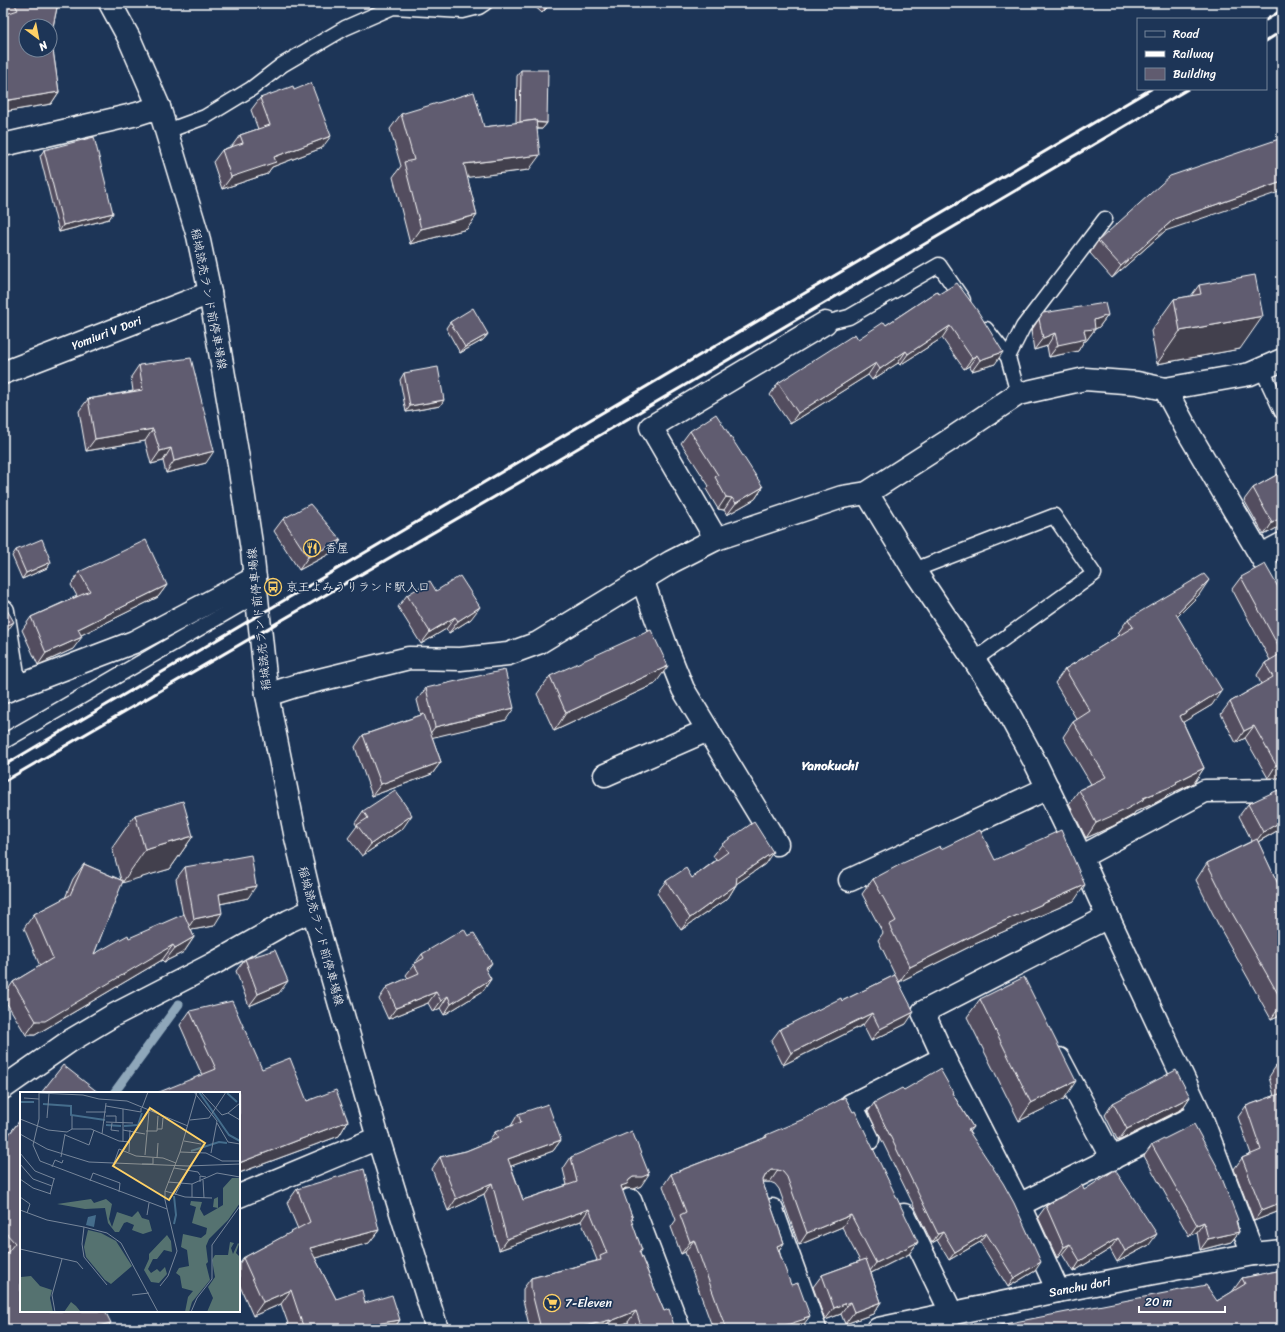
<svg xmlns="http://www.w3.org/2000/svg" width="1285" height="1332" viewBox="0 0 1285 1332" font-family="Sriracha,'Klee One',sans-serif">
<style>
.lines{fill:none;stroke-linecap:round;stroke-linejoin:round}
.stream{stroke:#8fa7ba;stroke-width:9}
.service-casing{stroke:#fff;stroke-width:17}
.minor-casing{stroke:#fff;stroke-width:25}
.tertiary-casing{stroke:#fff;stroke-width:25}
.secondary-casing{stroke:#fff;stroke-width:25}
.service{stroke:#1d3557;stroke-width:14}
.minor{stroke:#1d3557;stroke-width:22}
.tertiary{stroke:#1d3557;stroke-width:22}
.secondary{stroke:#1d3557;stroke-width:22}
.rail{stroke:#fff;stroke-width:3}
.wall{fill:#534e5f;stroke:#fff}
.shaded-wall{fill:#43404e;stroke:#fff}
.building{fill:#605b6f;stroke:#fff;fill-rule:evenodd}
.labels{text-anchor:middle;stroke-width:3.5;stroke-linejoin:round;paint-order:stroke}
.street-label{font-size:12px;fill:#fff;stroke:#1d3557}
.poi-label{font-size:12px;fill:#fff;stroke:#1d3557;text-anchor:start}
.neighbourhood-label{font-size:13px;font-weight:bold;fill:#fff;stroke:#1d3557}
.inset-river{fill:none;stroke:#456d8c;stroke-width:2}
.inset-road{fill:none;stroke:#77869a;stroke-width:1}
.view{fill:#ffd166;fill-opacity:0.15;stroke:#ffd166;stroke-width:2}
.inset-edge{fill:none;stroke:#fff;stroke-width:2}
</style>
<rect width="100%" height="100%" fill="#1d3557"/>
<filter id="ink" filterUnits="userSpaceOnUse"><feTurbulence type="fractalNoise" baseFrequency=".025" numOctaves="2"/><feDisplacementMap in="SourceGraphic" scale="8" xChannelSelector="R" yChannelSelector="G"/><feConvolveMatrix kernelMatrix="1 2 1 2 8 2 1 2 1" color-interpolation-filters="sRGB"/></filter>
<g filter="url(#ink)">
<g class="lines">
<path class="stream" d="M 114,1093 L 179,1004"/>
<g class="service-casing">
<g id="service">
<path d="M 167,131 L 205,117 L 251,89 L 282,65 L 345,28 L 393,7 L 463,11 L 479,7 L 485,3"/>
<path d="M 825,323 L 849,317 L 939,265 L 963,300"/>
<path d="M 986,329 L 1008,357 L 1018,394"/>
<path d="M 1008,357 L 1023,327 L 1105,219"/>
<path d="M 1262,369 L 1282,412"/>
<path d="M 914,570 L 1054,516 L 1094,574 L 974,660"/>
<path d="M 3,742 L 257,595"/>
</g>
</g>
<g class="minor-casing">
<g id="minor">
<path d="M 3,145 L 137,114 L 159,107"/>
<path d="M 1165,389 L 1187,430 L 1282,592"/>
<path d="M 867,493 L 914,570 L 1004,705 L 1036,764 L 1081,857 L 1108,917 L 1200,1114 L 1253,1254"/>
<path d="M 716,539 L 651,427 L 825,323"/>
<path d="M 1261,555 L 1282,544"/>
<path d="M 642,579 L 669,654 L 683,689 L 777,844"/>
<path d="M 3,611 L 13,674 L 3,692"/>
<path d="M 3,692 L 134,642 L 255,578"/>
<path d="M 267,695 L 295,686 L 409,658 L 460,659 L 508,654 L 538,643 L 671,562 L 716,539 L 842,497 L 867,493 L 948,441 L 1018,394 L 1085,379 L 1137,383 L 1165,389 L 1250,374 L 1282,360"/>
<path d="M 605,775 L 708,730"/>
<path d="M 1081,857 L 1205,791 L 1282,790"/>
<path d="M 850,880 L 1048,788"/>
<path d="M 1059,1059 L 1112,1159"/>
<path d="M 3,1088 L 70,1041 L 112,1016 L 213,964 L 289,921 L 313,910"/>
<path d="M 868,1139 L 851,1105 L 944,1058"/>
<path d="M 239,1196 L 378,1138"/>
<path d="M 630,1200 L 679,1329"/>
<path d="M 1019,1205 L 1200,1114"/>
<path d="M 772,1210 L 815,1329"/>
<path d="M 904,1215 L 952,1314"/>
<path d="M 1058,1291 L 1019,1205 L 944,1058 L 923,1012 L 1108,917"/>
<path id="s1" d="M 878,1329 L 1058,1291 L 1253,1254 L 1282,1251"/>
</g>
</g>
<g class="tertiary-casing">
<g id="tertiary">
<path id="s2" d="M 3,373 L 210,293"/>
</g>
</g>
<g class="secondary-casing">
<path id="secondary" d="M 110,3 L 129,38 L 159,107 L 198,236 L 210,293 L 237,452 L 252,550 L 267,695 L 296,838 L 313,910 L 378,1138 L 437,1329"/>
</g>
<use href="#service" class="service"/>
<use href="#minor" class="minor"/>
<use href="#tertiary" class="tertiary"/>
<use href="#secondary" class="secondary"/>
<g class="rail">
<path d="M 1266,20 L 1282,10"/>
<path d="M 1266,41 L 1282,31"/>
<path d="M 3,766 L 1151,89"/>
<path d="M 3,782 L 534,474 L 1188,89"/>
</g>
</g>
<g class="wall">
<path d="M 3,3 L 58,3 L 51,36 L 59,92 L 51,104 L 3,112 L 3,15 L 5,14 L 3,11 Z"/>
<path d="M 531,3 L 552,3 L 542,13 Z"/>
<path d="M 521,70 L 547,123 L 542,129 L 537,129 L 529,170 L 467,177 L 477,215 L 467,229 L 410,244 L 393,177 L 401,166 L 390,129 L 401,114 L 484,127 L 516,123 L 517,76 Z"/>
<path d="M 294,90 L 322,148 L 272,167 L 267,174 L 222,189 L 213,162 L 222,150 L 232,146 L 240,135 L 258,129 L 251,110 L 260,98 Z"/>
<path d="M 44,150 L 113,213 L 109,219 L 59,232 L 40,156 Z"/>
<path d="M 1165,231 L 1112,278 L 1090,253 L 1098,241 Z"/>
<path d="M 1199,285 L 1240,349 L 1157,364 L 1151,331 L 1174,299 L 1191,296 Z"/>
<path d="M 937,291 L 995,364 L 972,371 L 969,366 L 964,369 L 942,338 L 900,365 L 898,363 L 872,380 L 868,375 L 790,424 L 770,395 L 778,383 L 886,325 Z"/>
<path d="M 1043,313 L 1108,315 L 1099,327 L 1095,329 L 1086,341 L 1084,341 L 1078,351 L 1049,357 L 1047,346 L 1034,350 L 1031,331 Z"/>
<path d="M 450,322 L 488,334 L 483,340 L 460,353 L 446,328 Z"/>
<path d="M 139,365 L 206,463 L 166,473 L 163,461 L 151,464 L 145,441 L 86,451 L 79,411 L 88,399 L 133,391 L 131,377 Z"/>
<path d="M 404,373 L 440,406 L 406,412 L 400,380 Z"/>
<path d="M 690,431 L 763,487 L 755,499 L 727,515 L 724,510 L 718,509 L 706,489 L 709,486 L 681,443 Z"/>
<path d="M 1282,472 L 1282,525 L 1264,535 L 1244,500 L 1253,488 Z"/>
<path d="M 283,519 L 341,540 L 333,552 L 299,570 L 274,531 Z"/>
<path d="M 16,550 L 51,562 L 47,568 L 22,579 L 12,556 Z"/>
<path d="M 79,572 L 167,585 L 158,597 L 81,635 L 73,649 L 38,665 L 22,630 L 31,617 L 77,596 L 71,585 Z"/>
<path d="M 1241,577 L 1282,594 L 1282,778 L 1268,778 L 1245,738 L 1236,743 L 1221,714 L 1230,702 L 1261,684 L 1257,675 L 1265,663 L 1270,660 L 1232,589 Z"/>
<path d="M 436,591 L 471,619 L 449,633 L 446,629 L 421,644 L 398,607 L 407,595 Z"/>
<path d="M 1199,595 L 1177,616 L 1212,705 L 1183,722 L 1204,768 L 1194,783 L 1168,795 L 1166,797 L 1157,802 L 1135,812 L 1133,815 L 1113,826 L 1086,838 L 1069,804 L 1079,790 L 1091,784 L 1063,737 L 1073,722 L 1077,720 L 1055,683 L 1065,669 L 1120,635 L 1118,633 L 1128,619 Z"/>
<path d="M 550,676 L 655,684 L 554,731 L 537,694 Z"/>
<path d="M 426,688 L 506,720 L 432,737 L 441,762 L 432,774 L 372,796 L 355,747 L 363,735 L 421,715 L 417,700 Z"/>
<path d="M 1282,792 L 1282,828 L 1258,842 L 1278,884 L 1282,891 L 1282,1014 L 1271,1019 L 1220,928 L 1196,880 L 1207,863 L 1252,841 L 1239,816 L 1248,804 Z"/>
<path d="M 363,811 L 403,828 L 362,856 L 348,838 L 357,826 L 355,823 Z"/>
<path d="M 135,815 L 193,836 L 170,869 L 122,882 L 94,954 L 183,915 L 176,879 L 185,867 L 248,898 L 220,904 L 214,926 L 191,930 L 194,937 L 184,952 L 164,962 L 162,960 L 35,1035 L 26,1035 L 3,997 L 13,982 L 40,966 L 24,928 L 34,914 L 65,898 L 73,879 L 84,864 L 121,880 L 112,848 Z"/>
<path d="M 722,844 L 765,864 L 736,884 L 736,885 L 728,898 L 681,930 L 657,893 L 666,881 L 692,878 L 716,860 L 713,856 Z"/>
<path d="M 941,849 L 995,860 L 1074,901 L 975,944 L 899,982 L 906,1024 L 871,1041 L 863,1025 L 783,1065 L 771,1041 L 780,1029 L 842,1001 L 895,975 L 878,940 L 883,933 L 862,894 L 873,879 Z"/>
<path d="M 422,954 L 486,971 L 491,979 L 483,991 L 444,1015 L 440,1008 L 433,1012 L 428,1003 L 388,1019 L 379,999 L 387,987 L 408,978 L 406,975 Z"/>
<path d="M 245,959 L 279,993 L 249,1006 L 236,971 Z"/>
<path d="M 980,999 L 1064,1099 L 1019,1121 L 967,1017 Z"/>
<path d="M 190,1011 L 262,1069 L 307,1101 L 348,1121 L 339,1136 L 239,1173 L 239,1093 L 202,1075 L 180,1025 Z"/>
<path d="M 1282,1064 L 1282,1210 L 1254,1221 L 1234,1169 L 1242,1158 L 1251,1154 L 1238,1117 L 1246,1106 L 1274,1096 L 1269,1077 L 1276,1066 Z"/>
<path d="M 904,1090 L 952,1093 L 973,1127 L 969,1132 L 1035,1271 L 1008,1287 L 980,1242 L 949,1260 L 937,1240 L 932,1243 L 868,1112 L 874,1103 Z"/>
<path d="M 1190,1097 L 1182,1109 L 1118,1141 L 1105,1115 L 1113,1103 Z"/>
<path d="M 518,1114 L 561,1140 L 553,1151 L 511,1166 L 523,1200 L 567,1185 L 563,1169 L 571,1157 L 641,1186 L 634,1189 L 625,1188 L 622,1191 L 633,1219 L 631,1221 L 642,1250 L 640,1253 L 664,1311 L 675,1329 L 630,1329 L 628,1322 L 612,1329 L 530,1329 L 523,1300 L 523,1289 L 531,1278 L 596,1261 L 597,1260 L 581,1221 L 499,1250 L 484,1194 L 448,1211 L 432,1169 L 440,1157 L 466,1151 L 488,1142 L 495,1132 L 511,1126 Z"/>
<path d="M 21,1119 L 21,1311 L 5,1255 L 3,1252 L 3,1142 Z"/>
<path d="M 766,1135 L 918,1242 L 909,1254 L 871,1273 L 881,1302 L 873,1314 L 845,1324 L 841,1314 L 825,1320 L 813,1287 L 822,1275 L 860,1261 L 842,1227 L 799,1245 L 779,1189 L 775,1184 L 770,1182 L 763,1182 L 764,1186 L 784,1243 L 779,1250 L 801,1328 L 799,1329 L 713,1329 L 685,1252 L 681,1254 L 671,1227 L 676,1220 L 663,1186 L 671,1174 L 764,1138 Z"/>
<path d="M 1152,1145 L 1237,1222 L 1239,1232 L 1231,1242 L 1200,1250 L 1197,1232 L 1189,1236 L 1144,1156 Z"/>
<path d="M 297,1189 L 379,1230 L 369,1243 L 315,1258 L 336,1299 L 365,1303 L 400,1320 L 393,1329 L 290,1329 L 281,1304 L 253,1316 L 239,1284 L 239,1264 L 243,1258 L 298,1229 L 287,1203 Z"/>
<path d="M 1084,1190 L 1149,1245 L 1117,1262 L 1110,1249 L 1073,1272 L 1062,1254 L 1057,1258 L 1038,1217 L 1046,1206 Z"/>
<path d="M 1282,1270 L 1217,1301 L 1232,1292 L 1242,1278 Z"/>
</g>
<g class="shaded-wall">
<path d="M 549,3 L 552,3 L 542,13 Z"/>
<path d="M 59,92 L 51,104 L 3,112 L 3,101 Z"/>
<path d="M 520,122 L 547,123 L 542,129 L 516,128 Z"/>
<path d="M 331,136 L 322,148 L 272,167 L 267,174 L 222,189 L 231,177 L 274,157 Z"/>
<path d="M 540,155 L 529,170 L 454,179 L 464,164 Z"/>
<path d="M 1282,182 L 1282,191 L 1165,231 L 1112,278 L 1121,266 L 1174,219 Z"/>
<path d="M 113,213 L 109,219 L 59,232 L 63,225 Z"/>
<path d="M 477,215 L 467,229 L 410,244 L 421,229 Z"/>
<path d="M 1108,315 L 1099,327 L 1095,329 L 1086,341 L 1084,341 L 1078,351 L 1049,357 L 1058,345 L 1084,330 L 1094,320 Z"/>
<path d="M 1263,316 L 1240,349 L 1157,364 L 1180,331 Z"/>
<path d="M 950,326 L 942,338 L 900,365 L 908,354 Z"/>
<path d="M 1055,333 L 1047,346 L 1034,350 L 1043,338 Z"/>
<path d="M 488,334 L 483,340 L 460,353 L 465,347 Z"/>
<path d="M 906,351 L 898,363 L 872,380 L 880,369 Z"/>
<path d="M 1003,352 L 995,364 L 972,371 L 980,360 Z"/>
<path d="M 977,355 L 969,366 L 964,369 L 972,358 Z"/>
<path d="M 876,363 L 868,375 L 790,424 L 798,413 Z"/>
<path d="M 444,400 L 440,406 L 406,412 L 410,406 Z"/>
<path d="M 153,429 L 145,441 L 86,451 L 95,439 Z"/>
<path d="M 171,448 L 163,461 L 151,464 L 160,451 Z"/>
<path d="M 214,451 L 206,463 L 166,473 L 174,461 Z"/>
<path d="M 763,487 L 755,499 L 727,515 L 736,503 Z"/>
<path d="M 726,497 L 732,498 L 724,510 L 718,509 Z"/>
<path d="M 1282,517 L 1282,525 L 1264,535 L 1272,523 Z"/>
<path d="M 341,540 L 333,552 L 299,570 L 308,557 Z"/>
<path d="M 51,562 L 47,568 L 22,579 L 26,573 Z"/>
<path d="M 1209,580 L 1199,595 L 1166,628 L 1176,614 Z"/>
<path d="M 167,585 L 158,597 L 69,641 L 78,629 Z"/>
<path d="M 480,607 L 471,619 L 449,633 L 458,621 Z"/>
<path d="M 455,617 L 446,629 L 421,644 L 430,632 Z"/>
<path d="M 14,622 L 3,637 L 3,628 Z"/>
<path d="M 82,637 L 73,649 L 38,665 L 46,653 Z"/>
<path d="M 668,666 L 655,684 L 554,731 L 566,713 Z"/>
<path d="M 1222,690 L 1212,705 L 1170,730 L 1180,716 Z"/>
<path d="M 514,708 L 506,720 L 426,739 L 435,727 Z"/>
<path d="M 1254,726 L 1245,738 L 1236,743 L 1244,731 Z"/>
<path d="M 441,762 L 432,774 L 372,796 L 381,784 Z"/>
<path d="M 1276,765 L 1282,765 L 1282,778 L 1268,778 Z"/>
<path d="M 1204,768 L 1194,783 L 1168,795 L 1166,797 L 1157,802 L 1135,812 L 1133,815 L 1113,826 L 1086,838 L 1096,823 L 1176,782 Z"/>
<path d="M 412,815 L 403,828 L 362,856 L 371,844 Z"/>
<path d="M 1282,821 L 1282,828 L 1254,844 L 1263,832 Z"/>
<path d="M 193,836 L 170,869 L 122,883 L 145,850 Z"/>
<path d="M 773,852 L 765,864 L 729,889 L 737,877 Z"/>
<path d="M 736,885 L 728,898 L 681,930 L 690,918 Z"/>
<path d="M 1085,885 L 1074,901 L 975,944 L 899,982 L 910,967 L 986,929 Z"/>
<path d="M 256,886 L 248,898 L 210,906 L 219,894 Z"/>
<path d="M 222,913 L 214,926 L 186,931 L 194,919 Z"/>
<path d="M 194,937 L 184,952 L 164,962 L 175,948 Z"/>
<path d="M 173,945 L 162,960 L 35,1035 L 26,1035 L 36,1021 Z"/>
<path d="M 492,963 L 484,974 L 485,968 Z"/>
<path d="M 491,979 L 483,991 L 444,1015 L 451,1004 Z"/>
<path d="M 288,981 L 279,993 L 249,1006 L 258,994 Z"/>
<path d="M 436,992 L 428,1003 L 388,1019 L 396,1008 Z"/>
<path d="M 448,996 L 440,1008 L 433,1012 L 441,1001 Z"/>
<path d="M 1282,1004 L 1282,1014 L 1271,1019 Z"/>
<path d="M 914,1012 L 906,1024 L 871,1041 L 880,1029 Z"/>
<path d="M 872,1013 L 863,1025 L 783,1065 L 791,1053 Z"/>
<path d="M 1076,1081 L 1064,1099 L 1019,1121 L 1031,1103 Z"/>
<path d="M 1190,1097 L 1182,1109 L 1118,1141 L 1127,1129 Z"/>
<path d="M 348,1121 L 339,1136 L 239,1173 L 239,1163 Z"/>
<path d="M 561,1140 L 553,1151 L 500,1170 L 508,1159 Z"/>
<path d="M 771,1170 L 778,1170 L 770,1182 L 762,1182 L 766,1174 Z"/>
<path d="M 649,1174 L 641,1186 L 634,1189 L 625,1188 L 622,1191 L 621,1186 L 633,1177 Z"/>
<path d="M 492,1183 L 484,1194 L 448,1211 L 456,1199 Z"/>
<path d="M 1282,1202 L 1282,1210 L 1254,1221 L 1262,1210 Z"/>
<path d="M 589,1209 L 581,1221 L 499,1250 L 507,1239 Z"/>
<path d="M 851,1215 L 842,1227 L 799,1245 L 807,1233 Z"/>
<path d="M 1204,1222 L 1197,1232 L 1189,1236 L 1197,1225 Z"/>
<path d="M 379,1230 L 369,1243 L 301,1262 L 310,1248 Z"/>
<path d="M 943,1232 L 937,1240 L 932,1243 L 938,1234 Z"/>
<path d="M 1239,1232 L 1231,1242 L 1200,1250 L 1208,1239 Z"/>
<path d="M 986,1233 L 980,1242 L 949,1260 L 955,1252 Z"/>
<path d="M 1157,1234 L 1149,1245 L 1117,1262 L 1125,1251 Z"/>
<path d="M 1118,1238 L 1110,1249 L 1073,1272 L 1080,1261 Z"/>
<path d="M 694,1240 L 685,1252 L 681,1254 L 690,1242 Z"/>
<path d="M 918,1242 L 909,1254 L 867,1275 L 876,1263 Z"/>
<path d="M 784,1243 L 775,1255 L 777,1246 Z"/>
<path d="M 1070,1244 L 1062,1254 L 1057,1258 L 1064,1247 Z"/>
<path d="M 1041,1262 L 1035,1271 L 1008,1287 L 1014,1278 Z"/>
<path d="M 291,1290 L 281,1304 L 253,1316 L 263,1302 Z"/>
<path d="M 850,1302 L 841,1314 L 825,1320 L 834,1308 Z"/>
<path d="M 881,1302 L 873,1314 L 845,1324 L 854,1312 Z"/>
<path d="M 636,1311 L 628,1322 L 612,1329 L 605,1329 L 611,1321 Z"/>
<path d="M 810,1316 L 801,1328 L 799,1329 L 774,1329 Z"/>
<path d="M 400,1320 L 393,1329 L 363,1329 L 369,1325 Z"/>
<path d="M 610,1320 L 604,1329 L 573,1329 Z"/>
<path d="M 111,1323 L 106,1329 L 86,1329 Z"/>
</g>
<g class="building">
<path d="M 14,3 L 58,3 L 51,36 L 59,92 L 3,101 L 3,15 L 18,10 ZM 26,26 L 50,26 L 50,50 L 26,50 Z"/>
<path d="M 521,70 L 548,70 L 547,123 L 536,122 L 536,120 L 520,122 Z"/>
<path d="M 311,83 L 331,136 L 274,157 L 276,162 L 231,177 L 222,150 L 243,143 L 240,135 L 270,125 L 260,98 L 293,86 L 294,90 Z"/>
<path d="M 474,92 L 484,127 L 536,120 L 540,155 L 464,164 L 477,215 L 421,229 L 404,162 L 414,160 L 401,114 Z"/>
<path d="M 94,137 L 113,213 L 63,225 L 44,150 Z"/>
<path d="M 1282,138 L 1282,182 L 1174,219 L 1121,266 L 1098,241 L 1170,176 Z"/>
<path d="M 1255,275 L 1263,316 L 1180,331 L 1174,299 L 1201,294 L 1199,285 Z"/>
<path d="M 957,283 L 977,310 L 1003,352 L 980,360 L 977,355 L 972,358 L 950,326 L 908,354 L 906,351 L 880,369 L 876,363 L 798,413 L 778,383 L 855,334 L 858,339 L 884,322 L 886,325 L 937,291 L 939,294 Z"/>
<path d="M 1105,303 L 1108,315 L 1094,320 L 1095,329 L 1084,330 L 1086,339 L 1058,345 L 1055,333 L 1043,338 L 1039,319 L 1043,313 Z"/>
<path d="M 473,308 L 488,334 L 465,347 L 450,322 Z"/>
<path d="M 191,358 L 214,451 L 174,461 L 171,448 L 160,451 L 153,429 L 95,439 L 88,399 L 143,390 L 139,365 Z"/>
<path d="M 438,367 L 444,400 L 410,406 L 404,373 Z"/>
<path d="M 716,414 L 763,487 L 736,503 L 732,498 L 726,497 L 715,477 L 718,475 L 690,431 Z"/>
<path d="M 1282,472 L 1282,517 L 1272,523 L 1253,488 Z"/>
<path d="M 310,504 L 341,540 L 308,557 L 283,519 Z"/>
<path d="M 42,539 L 51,562 L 26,573 L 16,550 Z"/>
<path d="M 146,540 L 167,585 L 78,629 L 82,637 L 46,653 L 31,617 L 90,591 L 79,572 Z"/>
<path d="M 1265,564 L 1282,594 L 1282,765 L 1276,765 L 1254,726 L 1244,731 L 1230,702 L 1273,677 L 1265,663 L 1282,653 L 1241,577 Z"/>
<path d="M 1204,574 L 1209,580 L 1176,614 L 1222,690 L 1180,716 L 1204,768 L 1176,782 L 1177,783 L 1168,788 L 1143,798 L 1143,800 L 1123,811 L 1096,823 L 1079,790 L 1106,777 L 1073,722 L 1090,711 L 1065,669 L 1133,627 L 1128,619 Z"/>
<path d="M 460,576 L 480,607 L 458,621 L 455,617 L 430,632 L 407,595 L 430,581 L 436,591 Z"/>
<path d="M 3,603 L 14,622 L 3,628 Z"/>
<path d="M 651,630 L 668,666 L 566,713 L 550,676 Z"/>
<path d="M 505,670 L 514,708 L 435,727 L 426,688 Z"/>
<path d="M 424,714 L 441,762 L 381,784 L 363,735 Z"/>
<path d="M 395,790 L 412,815 L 371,844 L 357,825 L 368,818 L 363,811 Z"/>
<path d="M 1278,790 L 1281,790 L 1282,792 L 1282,821 L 1263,832 L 1248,804 Z"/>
<path d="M 183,801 L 193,836 L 145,850 L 135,815 Z"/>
<path d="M 754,822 L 773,852 L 737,877 L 736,885 L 690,918 L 666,881 L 686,868 L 692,878 L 728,852 L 722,844 Z"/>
<path d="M 980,830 L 995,860 L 1061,830 L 1085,885 L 986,929 L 910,967 L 889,925 L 896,921 L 873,879 L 903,863 L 940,846 L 941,849 Z"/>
<path d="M 1257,839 L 1278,884 L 1282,891 L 1282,1001 L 1231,911 L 1207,863 Z"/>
<path d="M 251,855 L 256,886 L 219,894 L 222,913 L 194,919 L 185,867 Z"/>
<path d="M 84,864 L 123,881 L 94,954 L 128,935 L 129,938 L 184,914 L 194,937 L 175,948 L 173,945 L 45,1021 L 36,1021 L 13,982 L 53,958 L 34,914 L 70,895 Z"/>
<path d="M 464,929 L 468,936 L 474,933 L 492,963 L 485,968 L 491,979 L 451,1004 L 448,996 L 441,1001 L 436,992 L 396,1008 L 387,987 L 419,973 L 414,964 L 424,958 L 422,954 Z"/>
<path d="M 275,950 L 288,981 L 258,994 L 245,959 Z"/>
<path d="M 895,975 L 914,1012 L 880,1029 L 872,1013 L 791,1053 L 780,1029 L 841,998 L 842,1001 Z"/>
<path d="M 1024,977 L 1076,1081 L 1031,1103 L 980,999 Z"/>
<path d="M 232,1001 L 262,1069 L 290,1058 L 307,1101 L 336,1090 L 348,1121 L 239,1163 L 239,1093 L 157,1093 L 216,1069 L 190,1011 Z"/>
<path d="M 1282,1064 L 1282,1087 L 1276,1066 Z"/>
<path d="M 63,1065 L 99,1093 L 41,1093 Z"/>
<path d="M 940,1069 L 953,1092 L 952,1093 L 973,1127 L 968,1130 L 1003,1183 L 1014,1203 L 1041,1262 L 1014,1278 L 986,1233 L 955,1252 L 943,1232 L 938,1234 L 874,1103 L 902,1088 L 904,1090 Z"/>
<path d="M 1176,1070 L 1190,1097 L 1127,1129 L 1113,1103 Z"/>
<path d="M 1282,1093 L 1282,1202 L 1262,1210 L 1242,1158 L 1261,1150 L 1246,1106 Z"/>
<path d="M 845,1097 L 853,1112 L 855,1111 L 918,1242 L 876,1263 L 851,1215 L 807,1233 L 787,1177 L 783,1172 L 778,1170 L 771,1170 L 766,1174 L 763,1180 L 764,1186 L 784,1243 L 777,1246 L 791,1285 L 798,1283 L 810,1316 L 804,1318 L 805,1319 L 774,1329 L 726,1329 L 694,1240 L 690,1242 L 680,1215 L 686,1212 L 671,1174 L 767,1137 L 766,1135 L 806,1118 Z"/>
<path d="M 548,1104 L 561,1140 L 508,1159 L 523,1200 L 577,1182 L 571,1157 L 632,1131 L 649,1174 L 642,1177 L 633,1177 L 629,1180 L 627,1184 L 621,1186 L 633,1219 L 631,1219 L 642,1250 L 639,1251 L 664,1311 L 669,1309 L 675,1329 L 642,1329 L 636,1311 L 611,1321 L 610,1320 L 573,1329 L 541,1329 L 531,1289 L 531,1278 L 601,1260 L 600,1256 L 607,1253 L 589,1209 L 507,1239 L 492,1183 L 456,1199 L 440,1157 L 466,1151 L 498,1138 L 495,1132 L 521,1122 L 518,1114 Z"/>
<path d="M 21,1119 L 21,1311 L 105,1311 L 111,1323 L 86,1329 L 3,1329 L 3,1258 L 15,1243 L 3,1230 L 3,1142 Z"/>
<path d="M 1194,1124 L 1218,1168 L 1238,1220 L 1236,1221 L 1239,1232 L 1208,1239 L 1204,1222 L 1197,1225 L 1152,1145 Z"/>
<path d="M 364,1169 L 379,1230 L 310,1248 L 336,1299 L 362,1290 L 365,1303 L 392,1295 L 400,1320 L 369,1325 L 370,1328 L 363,1329 L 304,1329 L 291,1290 L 263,1302 L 243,1258 L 310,1222 L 297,1189 Z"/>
<path d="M 1115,1170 L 1157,1234 L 1125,1251 L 1118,1238 L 1080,1261 L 1070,1244 L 1064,1247 L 1046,1206 L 1082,1185 L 1084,1190 Z"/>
<path d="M 866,1259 L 881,1302 L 854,1312 L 850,1302 L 834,1308 L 822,1275 Z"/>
<path d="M 1282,1270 L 1282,1329 L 979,1329 L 1206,1285 L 1217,1301 L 1245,1284 L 1242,1278 Z"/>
</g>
</g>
<defs>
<g id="restaurant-ring" transform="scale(0.9)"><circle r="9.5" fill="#1d3557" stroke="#ffd166" stroke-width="1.5"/><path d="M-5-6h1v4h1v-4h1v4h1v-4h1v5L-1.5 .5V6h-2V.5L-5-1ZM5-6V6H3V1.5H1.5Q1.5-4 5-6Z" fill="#ffd166"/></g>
<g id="bus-ring" transform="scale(0.9)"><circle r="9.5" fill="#1d3557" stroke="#ffd166" stroke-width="1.5"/><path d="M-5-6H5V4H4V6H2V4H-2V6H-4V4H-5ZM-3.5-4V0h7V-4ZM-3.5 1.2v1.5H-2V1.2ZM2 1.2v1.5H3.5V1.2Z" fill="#ffd166"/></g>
<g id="supermarket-ring" transform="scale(0.9)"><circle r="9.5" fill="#1d3557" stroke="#ffd166" stroke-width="1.5"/><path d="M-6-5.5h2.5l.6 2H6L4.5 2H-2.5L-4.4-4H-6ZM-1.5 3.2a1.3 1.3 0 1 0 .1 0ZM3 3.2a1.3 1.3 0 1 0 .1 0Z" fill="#ffd166"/></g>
</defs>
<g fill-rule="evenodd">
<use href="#restaurant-ring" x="312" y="548"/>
<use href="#bus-ring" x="273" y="587"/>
<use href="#supermarket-ring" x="552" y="1303"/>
</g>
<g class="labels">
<g class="street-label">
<text transform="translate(209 299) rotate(79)" y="4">稲城読売ランド前停車場線</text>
<text dy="4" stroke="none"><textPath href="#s2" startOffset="111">Yomiuri V Dori</textPath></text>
<text transform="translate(259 619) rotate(-96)" y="4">稲城読売ランド前停車場線</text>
<text transform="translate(321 936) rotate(75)" y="4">稲城読売ランド前停車場線</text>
<text dy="4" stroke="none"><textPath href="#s1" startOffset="206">Sanchu dori</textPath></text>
</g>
<g class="poi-label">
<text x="325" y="552">香屋</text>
<text x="286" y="591">京王よみうりランド駅入口</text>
<text x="565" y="1307">7-Eleven</text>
</g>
<g class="neighbourhood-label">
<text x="830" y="770">Yanokuchi</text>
</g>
</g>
<g transform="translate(20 1092)">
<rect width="220" height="220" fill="#1d3557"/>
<path d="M 212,86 L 220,86 L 220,111 L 208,128 L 189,147 L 186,154 L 188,170 L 186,172 L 190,188 L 172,210 L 169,220 L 165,220 L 168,205 L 173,199 L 162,196 L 160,184 L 156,181 L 159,176 L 169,174 L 167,158 L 161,155 L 163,142 L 181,146 L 186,142 L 187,136 L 172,131 L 176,115 L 170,113 L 171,109 L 182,110 L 180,117 L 184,124 L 198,116 L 193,115 L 194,107 L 198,105 L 198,116 L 203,113 L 203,96 ZM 71,107 L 74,111 L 86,107 L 92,112 L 89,127 L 92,135 L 97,120 L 112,125 L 118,119 L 122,126 L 129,128 L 132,139 L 123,142 L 112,138 L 114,133 L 107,130 L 104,131 L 99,140 L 95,140 L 88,131 L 85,116 L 65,117 L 37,112 ZM 68,138 L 81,141 L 96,149 L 112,174 L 91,192 L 85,188 L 66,165 L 64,155 ZM 147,143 L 151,149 L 152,160 L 144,158 L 137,167 L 133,167 L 128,177 L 131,181 L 137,177 L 140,180 L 145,175 L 147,182 L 139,191 L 131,190 L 124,178 L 129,167 L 129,162 ZM 210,150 L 214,151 L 211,156 L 213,162 L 218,151 L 219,152 L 216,161 L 220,165 L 220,220 L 187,220 L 193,206 L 188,195 L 195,185 L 192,168 L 195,163 L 208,163 ZM 0,178 L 1,185 L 11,184 L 20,194 L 32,198 L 30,206 L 33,220 L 3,220 L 1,192 L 3,220 L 0,220 ZM 51,210 L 56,214 L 60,219 L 44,220 Z" fill="#557270"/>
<path d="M 76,123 L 74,135 L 66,133 L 68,125 Z" fill="#456d8c"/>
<path class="inset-river" d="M 179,0 L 209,43 L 220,49M 207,1 L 217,10M 0,10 L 14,10M 23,12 L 51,14 L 51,23 L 85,28M 86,33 L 101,34M 104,34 L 118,33 L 122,21M 171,59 L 199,50 L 207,51M 154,132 L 156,123 L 154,104"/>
<path class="inset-road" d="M 19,0 L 19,27 L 13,53 L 20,69 L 147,117M 174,0 L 197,29 L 191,61M 181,0 L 202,23 L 208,21 L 220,11M 19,1 L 63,3 L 79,7 L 107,9 L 168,34M 4,6 L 19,7M 86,14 L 121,20 L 121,16M 122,16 L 128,0M 66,20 L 86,20M 208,21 L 220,28M 86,24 L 96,24 L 96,31M 27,26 L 29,2M 0,27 L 28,38 L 47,40 L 52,37 L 71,37 L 99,49 L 110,50M 170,28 L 189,26 L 206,0M 86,30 L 113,31M 92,31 L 91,38 L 99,39M 197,31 L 208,50 L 220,52M 52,37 L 52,24M 137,37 L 142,37 L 143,26M 103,38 L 125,42M 126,39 L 137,39 L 138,24M 0,42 L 27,57 L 69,70 L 168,74 L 220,72M 82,42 L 86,11M 45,43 L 69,53 L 74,38M 164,49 L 181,52M 103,50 L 103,17M 109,60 L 110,38M 160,60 L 186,61 L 202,69 L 220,69M 0,61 L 15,79 L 35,87M 125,63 L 129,20M 41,65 L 45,42M 137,66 L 138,51M 94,71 L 99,57 L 116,64 L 143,66 L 156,71M 0,72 L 13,87 L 32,94M 122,72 L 133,72 L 133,66M 32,75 L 35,68 L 42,71 L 43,68M 154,76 L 178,80 L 180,83M 0,87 L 13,96 L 31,102M 183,88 L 184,106M 70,89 L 73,81 L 100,91 L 99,100M 148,90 L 172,92 L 197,81 L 220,85M 180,90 L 180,84 L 186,85M 145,99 L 165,105 L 192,106M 30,102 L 34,87M 155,103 L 168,78M 0,105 L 10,112 L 7,121M 172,105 L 172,92M 0,118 L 27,128 L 64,135M 127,123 L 129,111M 0,157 L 57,170 L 63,177M 87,193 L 64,165 L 62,152 L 64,135 L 87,141 L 101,151 L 138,220M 140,194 L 148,184 L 157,159 L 145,108 L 145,99 L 160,60 L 177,0M 112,203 L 129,201M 35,220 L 32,203 L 42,167M 171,220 L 177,206 L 192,187 L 192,153 L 220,114"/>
<path class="view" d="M 130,16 L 185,51 L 149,108 L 93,74 Z"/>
<rect width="220" height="220" class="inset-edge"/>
</g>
<rect width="1285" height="1332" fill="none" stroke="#1d3557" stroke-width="16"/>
<rect x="8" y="8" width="1269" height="1316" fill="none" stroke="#fff" stroke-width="1.5" filter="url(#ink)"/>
<rect x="1137" y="18" width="130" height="72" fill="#1d3557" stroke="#77869a"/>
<rect x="1145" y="31" width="20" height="6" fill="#1d3557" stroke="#77869a"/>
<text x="1173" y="38" font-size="12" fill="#ffffff">Road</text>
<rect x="1145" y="51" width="20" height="6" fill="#ffffff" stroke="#77869a"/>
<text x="1173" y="58" font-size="12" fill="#ffffff">Railway</text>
<rect x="1145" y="68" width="20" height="12" fill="#605b6f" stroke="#77869a"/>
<text x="1173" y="78" font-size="12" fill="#ffffff">Building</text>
<g transform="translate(38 38) rotate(148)"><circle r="19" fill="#1d3557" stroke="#77869a"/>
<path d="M0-3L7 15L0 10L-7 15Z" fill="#ffd166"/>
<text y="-6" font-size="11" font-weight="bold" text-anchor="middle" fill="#ffffff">N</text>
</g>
<path d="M1139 1306v6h86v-6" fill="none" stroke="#ffffff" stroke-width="2"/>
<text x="1145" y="1306" font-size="12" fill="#ffffff" stroke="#1d3557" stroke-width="3" paint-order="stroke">20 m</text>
</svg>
